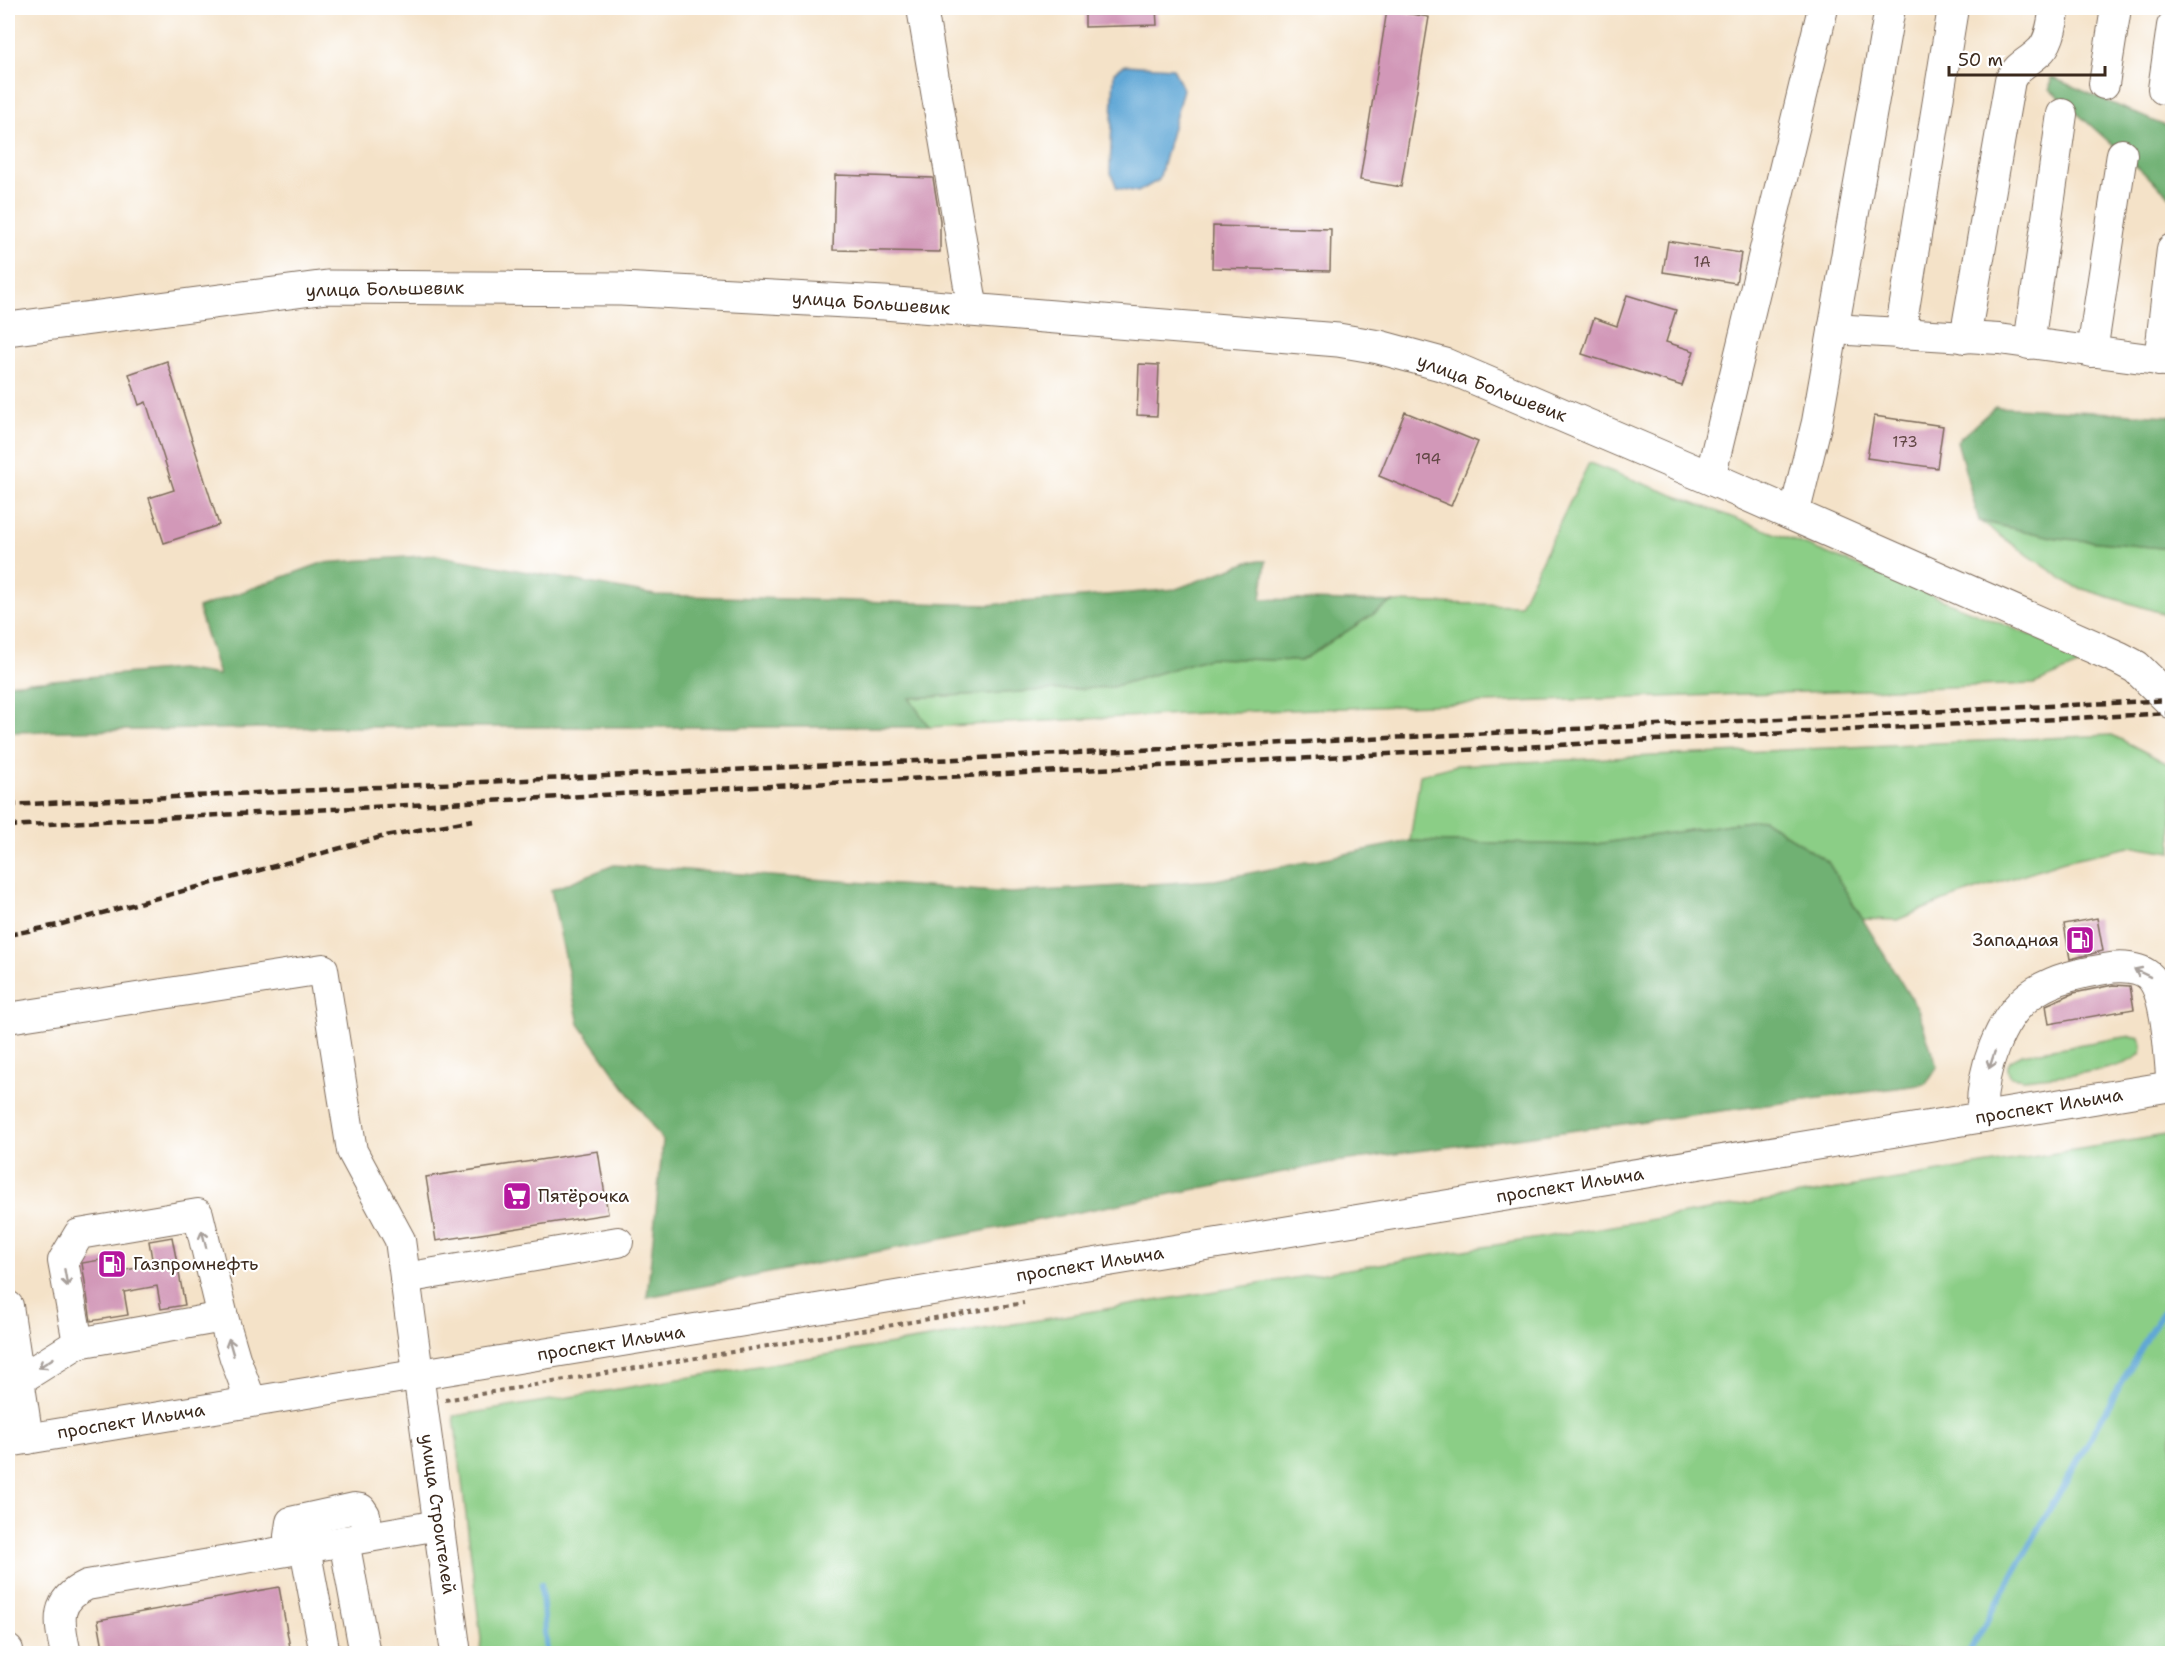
<svg xmlns="http://www.w3.org/2000/svg" width="2180" height="1661" viewBox="0 0 2180 1661" font-family="'Shantell Sans',sans-serif">
<style>
.green{fill:#8bce86;stroke:#637c52;stroke-width:1.5}
.forest{fill:#70b173;stroke:#566e48;stroke-width:1.5}
.water{fill:#60a7d6;stroke:#4e687a;stroke-width:1.5}
.lines{fill:none;stroke-linecap:round;stroke-linejoin:round}
.stream{stroke:#60a7d6;stroke-width:6}
.building{fill:#d298b8}
.minor-casing{stroke:#7c6a5a;stroke-width:32}
.major-casing{stroke:#7c6a5a;stroke-width:35}
.path{stroke:#7c6a5a;stroke-width:4;stroke-dasharray:4.5 4.5;stroke-linecap:butt}
.minor{stroke:#fff;stroke-width:30}
.major{stroke:#fff;stroke-width:33}
.rail{stroke:#3b2a1e;stroke-width:4.5;stroke-dasharray:9 4.5;stroke-linecap:butt}
.oneway{stroke:#a79f9a}
.labels{text-anchor:middle;stroke-width:4.5;stroke-linejoin:round;paint-order:stroke}
.number-label{font-size:15px;fill:#614644}
.street-label{font-size:18px;fill:#3b2a1e;stroke:#fff}
.poi-label{font-size:18px;fill:#3b2a1e;stroke:#fff;text-anchor:start}
</style>
<rect width="100%" height="100%" fill="#fff"/>
<filter id="ink" filterUnits="userSpaceOnUse"><feTurbulence type="fractalNoise" baseFrequency=".0167" numOctaves="2"/><feDisplacementMap in="SourceGraphic" scale="12" xChannelSelector="R" yChannelSelector="G"/><feConvolveMatrix kernelMatrix="1 2 1 2 8 2 1 2 1" color-interpolation-filters="sRGB"/></filter>
<filter id="wash" filterUnits="userSpaceOnUse"><feTurbulence type="fractalNoise" baseFrequency=".008" numOctaves="4" result="noise"/><feDisplacementMap in="SourceGraphic" scale="24" xChannelSelector="R" yChannelSelector="G"/><feGaussianBlur stdDeviation="1.35" result="paint"/><feColorMatrix in="noise" values="0 0 0 0 0 0 0 0 0 0 0 0 0 0 0 0 0 1.4 0 .05"/><feComposite in="paint" operator="in"/></filter>
<g filter="url(#wash)">
<rect width="100%" height="100%" fill="#f4e2c8"/>
<g class="green">
<path d="M 1589,463 L 1811,547 L 2067,650 L 2078,666 L 2034,684 L 1201,713 L 929,727 L 909,698 L 1112,687 L 1209,658 L 1301,661 L 1392,602 L 1520,605 Z"/>
<path d="M 1979,521 L 2057,538 L 2172,549 L 2172,616 L 2073,586 Z"/>
<path d="M 2112,735 L 2172,766 L 2172,852 L 2134,846 L 2064,861 L 1946,900 L 1897,920 L 1862,919 L 1828,862 L 1763,819 L 1590,845 L 1410,841 L 1420,775 L 1457,765 Z"/>
<path d="M 2131,1036 L 2140,1038 C 2142,1043 2144,1050 2139,1055 C 2118,1074 2052,1075 2024,1079 L 2011,1077 C 2004,1064 2009,1059 2022,1054 Z"/>
<path d="M 2172,1134 L 2172,1653 L 480,1653 L 481,1639 L 454,1416 Z"/>
</g>
<g class="forest">
<path d="M 2051,77 L 2172,129 L 2172,198 L 2050,89 Z"/>
<path d="M 1995,407 L 2172,416 L 2172,549 L 2057,538 L 1979,521 L 1957,441 Z"/>
<path d="M 435,555 L 655,595 L 988,605 L 1176,589 L 1251,561 L 1266,561 L 1261,599 L 1392,602 L 1301,661 L 1209,658 L 1112,687 L 909,698 L 929,727 L 344,727 L 8,732 L 8,684 L 179,669 L 219,675 L 198,608 L 322,563 Z"/>
<path d="M 1763,819 L 1828,862 L 1918,1010 L 1937,1067 L 1926,1084 L 1334,1162 L 647,1297 L 663,1141 L 579,1024 L 551,890 L 614,865 L 1011,893 L 1215,880 L 1410,841 L 1590,845 Z"/>
</g>
<path class="water" d="M 1125,65 L 1173,68 L 1183,89 L 1159,180 L 1138,192 L 1117,188 L 1110,170 L 1114,72 Z"/>
<g class="lines">
<g class="stream">
<path d="M 541,1584 L 547,1654"/>
<path d="M 1968,1654 L 2156,1322 L 2172,1299"/>
</g>
</g>
<g id="blocks">
<g class="building">
<path d="M 1085,8 L 1156,8 L 1157,25 L 1085,27 Z"/>
<path d="M 1387,10 L 1429,17 L 1401,187 L 1360,180 Z"/>
<path d="M 835,175 L 933,178 L 940,221 L 940,252 L 833,250 Z"/>
<path d="M 1213,226 L 1331,229 L 1330,271 L 1212,268 Z"/>
<path d="M 1668,241 L 1741,253 L 1736,283 L 1663,272 Z"/>
<path d="M 1627,295 L 1676,310 L 1666,342 L 1694,351 L 1682,386 L 1582,354 L 1594,318 L 1617,326 Z"/>
<path d="M 167,361 L 219,525 L 164,543 L 149,498 L 174,490 L 146,402 L 139,405 L 129,374 Z"/>
<path d="M 1139,364 L 1159,365 L 1157,416 L 1137,415 Z"/>
<path d="M 1405,412 L 1478,442 L 1451,506 L 1379,476 Z"/>
<path d="M 1874,416 L 1943,426 L 1937,468 L 1867,458 Z"/>
<path d="M 2097,918 L 2103,951 L 2070,959 L 2064,924 Z"/>
<path d="M 2113,985 L 2130,986 L 2134,1009 L 2049,1024 L 2046,1005 L 2074,993 Z"/>
<path d="M 598,1151 L 608,1214 L 436,1241 L 426,1177 Z"/>
<path d="M 172,1237 L 185,1305 L 161,1309 L 157,1286 L 124,1292 L 128,1315 L 91,1321 L 82,1263 L 118,1257 L 121,1271 L 153,1265 L 149,1241 Z"/>
<path d="M 279,1587 L 291,1653 L 104,1653 L 98,1620 Z"/>
</g>
</g>
</g>
<g filter="url(#ink)">
<use href="#blocks" fill-opacity="0" stroke="#7c6a5a" stroke-width="1.5"/>
<g class="lines">
<g class="minor-casing">
<g id="minor">
<path d="M 922,8 L 973,310"/>
<path d="M 2104,84 L 2116,8"/>
<path d="M 2163,89 L 2172,26"/>
<path d="M 1833,329 L 1999,339 L 2172,362"/>
<path d="M 1900,334 L 1953,8"/>
<path d="M 1965,338 L 2010,80 C 2017,66 2027,63 2038,53 C 2051,43 2052,22 2055,8"/>
<path d="M 2029,344 L 2062,114"/>
<path d="M 2092,352 L 2122,154"/>
<path d="M 2159,361 L 2172,249"/>
<path d="M 1710,478 L 1823,8"/>
<path d="M 1794,515 L 1817,422 L 1890,8"/>
<path d="M 8,1018 L 323,969 L 352,1151 L 400,1240 L 456,1654"/>
<path d="M 1982,1117 C 1980,1075 1998,1015 2036,991 C 2057,978 2081,973 2105,969 C 2119,966 2142,966 2152,979 C 2168,1000 2169,1059 2172,1086"/>
<path d="M 405,1278 L 618,1242"/>
<path d="M 8,1306 L 28,1439"/>
<path d="M 78,1343 L 63,1261 L 79,1234 L 198,1214 L 223,1317"/>
<path d="M 19,1380 L 78,1343 L 223,1317 L 235,1358 L 251,1401"/>
<path d="M 8,1442 L 2172,1086"/>
<path d="M 344,1541 L 365,1654"/>
<path d="M 305,1548 L 325,1654"/>
<path d="M 292,1550 L 289,1536 L 291,1522 L 355,1508 L 361,1509 L 365,1515 L 369,1537"/>
<path d="M 8,1650 L 8,1654"/>
<path d="M 66,1654 C 59,1622 53,1601 87,1585 L 439,1525"/>
</g>
</g>
<g class="major-casing">
<path id="major" d="M 8,329 L 327,287 L 621,289 L 884,303 L 1338,340 L 1379,347 L 1445,365 L 1710,478 L 2119,658 L 2136,667 L 2172,702"/>
</g>
<path class="path" d="M 445,1400 L 1024,1303"/>
<use href="#minor" class="minor"/>
<use href="#major" class="major"/>
<g class="rail">
<path d="M 8,805 L 2172,700"/>
<path d="M 8,826 L 2172,713"/>
<path d="M 8,935 L 58,925 L 385,836 L 473,820"/>
</g>
</g>
<defs><path id="oneway-shaft" d="M-6 0H5M1.5-3L5.5 0L1.5 3" fill="none" stroke-width="1.6" stroke-linecap="round" stroke-linejoin="round" transform="scale(1.5)"/></defs>
<g class="oneway">
<use href="#oneway-shaft" transform="translate(2142 973) rotate(-154)"/>
<use href="#oneway-shaft" transform="translate(1992 1060) rotate(108)"/>
<use href="#oneway-shaft" transform="translate(204 1239) rotate(-104)"/>
<use href="#oneway-shaft" transform="translate(66 1278) rotate(80)"/>
<use href="#oneway-shaft" transform="translate(231 1347) rotate(-106)"/>
<use href="#oneway-shaft" transform="translate(46 1363) rotate(147)"/>
</g>
</g>
<defs>
<g id="fuel-square" transform="scale(1.5)"><rect x="-9" y="-9" width="18" height="18" rx="4" fill="#b5179e" stroke="#fff"/><path d="M-5.5-6h7V0h2V4h1.3V-2.5L3-4.5l.8-.8L6-3V5H2.5V1h-1V6h-7ZM-4.2-4.7v3.2H.2V-4.7Z" fill="#fff"/></g>
<g id="supermarket-square" transform="scale(1.5)"><rect x="-9" y="-9" width="18" height="18" rx="4" fill="#b5179e" stroke="#fff"/><path d="M-6-5.5h2.5l.6 2H6L4.5 2H-2.5L-4.4-4H-6ZM-1.5 3.2a1.3 1.3 0 1 0 .1 0ZM3 3.2a1.3 1.3 0 1 0 .1 0Z" fill="#fff"/></g>
</defs>
<g fill-rule="evenodd">
<use href="#fuel-square" x="2080" y="940"/>
<use href="#supermarket-square" x="517" y="1196"/>
<use href="#fuel-square" x="112" y="1264"/>
</g>
<g class="labels">
<g class="number-label">
<text x="1702" y="267">1А</text>
<text x="1905" y="447">173</text>
<text x="1428" y="464">194</text>
</g>
<g class="street-label">
<text transform="translate(385 289) rotate(-1)" y="6">улица Большевик</text>
<text transform="translate(871 303) rotate(4)" y="6">улица Большевик</text>
<text transform="translate(1492 388) rotate(21)" y="6">улица Большевик</text>
<text transform="translate(2049 1106) rotate(-9)" y="6">проспект Ильича</text>
<text transform="translate(1570 1185) rotate(-9)" y="6">проспект Ильича</text>
<text transform="translate(1090 1264) rotate(-9)" y="6">проспект Ильича</text>
<text transform="translate(611 1343) rotate(-9)" y="6">проспект Ильича</text>
<text transform="translate(131 1421) rotate(-9)" y="6">проспект Ильича</text>
<text transform="translate(438 1514) rotate(82)" y="6">улица Строителей</text>
</g>
<g class="poi-label">
<text x="2059" y="946" text-anchor="end">Западная</text>
<text x="538" y="1202">Пятёрочка</text>
<text x="133" y="1270">Газпромнефть</text>
</g>
</g>
<rect width="2180" height="1661" fill="none" stroke="#fff" stroke-width="30"/>
<path d="M1949 66v9h156v-9" fill="none" stroke="#3b2a1e" stroke-width="3"/>
<text x="1958" y="66" font-size="18" fill="#3b2a1e" stroke="#ffffff" stroke-width="4.5" paint-order="stroke">50 m</text>
</svg>
